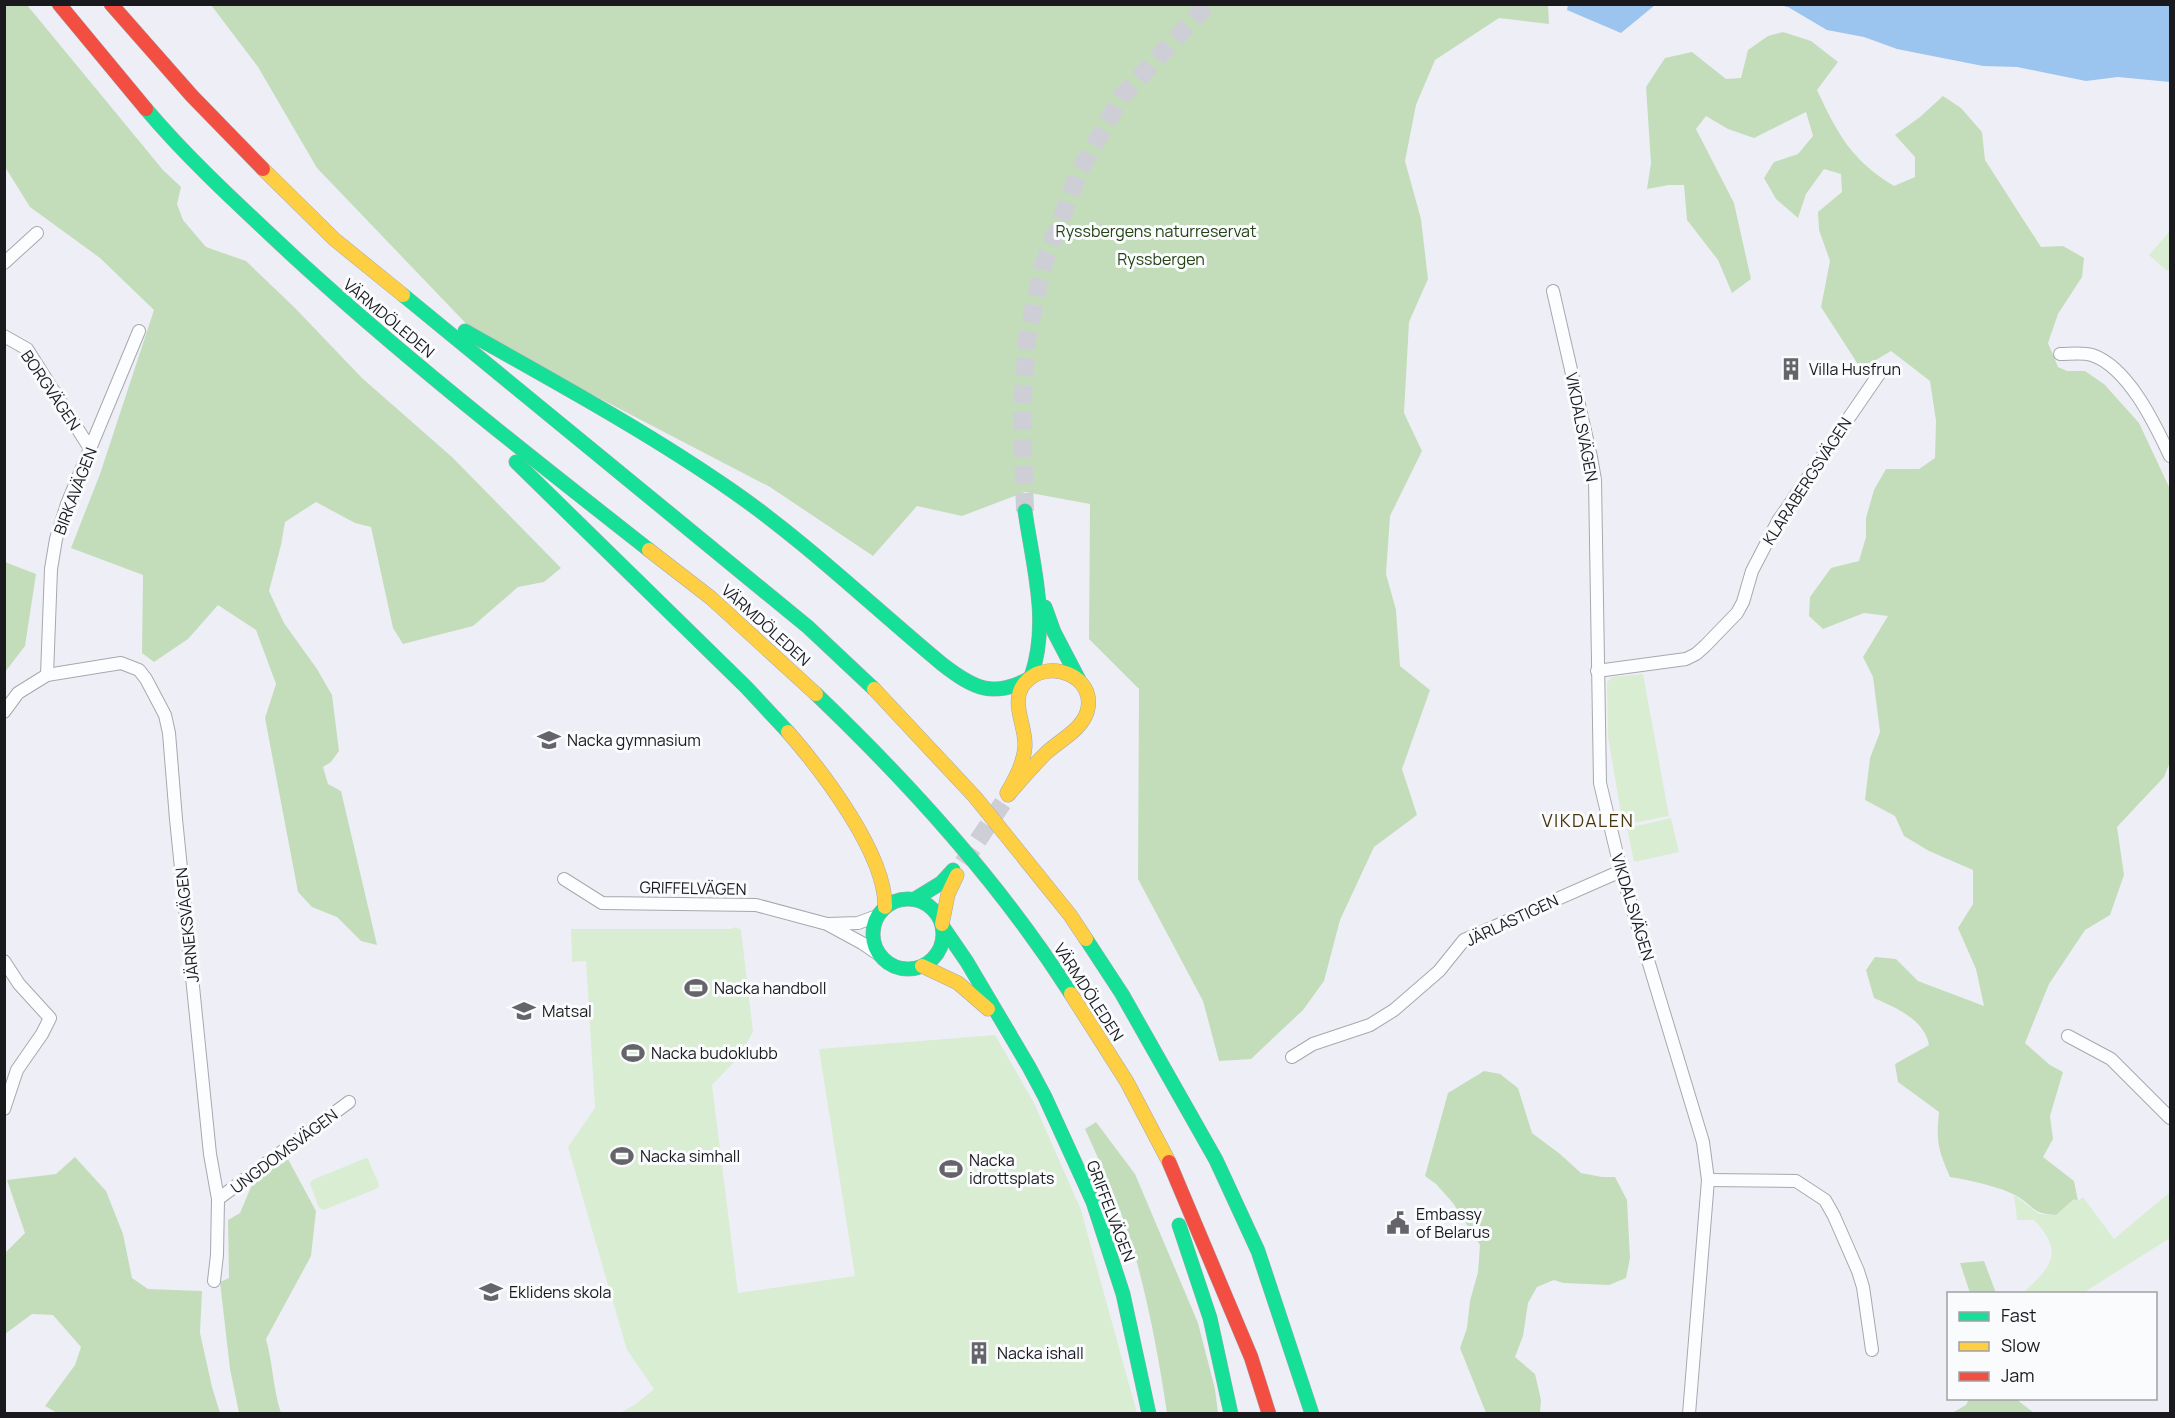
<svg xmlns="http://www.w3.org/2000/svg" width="2175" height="1418" viewBox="0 0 2175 1418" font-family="Manrope,sans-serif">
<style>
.green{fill:#d9edd3}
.forest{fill:#c3ddbb}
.water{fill:#9bc4ee}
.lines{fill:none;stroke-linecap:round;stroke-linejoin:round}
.secondary-tunnel{stroke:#cecfd6;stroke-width:18;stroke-dasharray:18 9;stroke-linecap:butt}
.street-casing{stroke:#a7a8ad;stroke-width:14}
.fast-casing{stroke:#a7a8ad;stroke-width:15}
.slow-casing{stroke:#a7a8ad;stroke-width:15}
.jam-casing{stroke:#a7a8ad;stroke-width:15}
.street{stroke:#fcfdfe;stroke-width:12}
.fast{stroke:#16e098;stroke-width:14}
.slow{stroke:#ffcf43;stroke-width:14}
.jam{stroke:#f24e42;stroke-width:14}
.labels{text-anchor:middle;stroke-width:6;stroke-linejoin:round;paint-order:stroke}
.park-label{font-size:16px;fill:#254214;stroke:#fafbfd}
.street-label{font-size:16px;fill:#19191e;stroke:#fafbfd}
.poi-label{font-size:16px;fill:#19191e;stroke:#fafbfd;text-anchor:start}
.neighbourhood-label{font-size:18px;letter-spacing:1.5px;fill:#48360e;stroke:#fafbfd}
</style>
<rect width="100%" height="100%" fill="#eeeff6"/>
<g class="green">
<path d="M 2170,231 L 2170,268 L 2167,271 L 2149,255 Z"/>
<path d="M 1643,674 L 1669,816 L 1623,825 L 1608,737 L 1607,682 L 1612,677 Z"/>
<path d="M 1671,818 L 1679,852 L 1634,862 L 1627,828 Z"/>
<path d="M 736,927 L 741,930 L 753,1032 L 739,1057 L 712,1085 L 738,1293 L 855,1276 L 819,1049 L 995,1035 L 1034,1103 L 1081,1210 L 1137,1413 L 620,1413 L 636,1404 L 654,1389 L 627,1350 L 568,1147 L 595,1108 L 586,961 L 572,962 L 571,929 L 731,929 Z"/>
<path d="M 366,1158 L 368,1159 L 379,1185 L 378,1188 L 324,1210 L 319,1208 L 310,1184 L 312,1180 Z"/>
<path d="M 2170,1192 L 2170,1238 L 2083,1293 L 2023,1293 C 2051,1267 2065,1253 2034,1220 L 2017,1220 L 2014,1195 L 2039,1214 L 2056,1215 L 2074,1198 L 2078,1201 L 2083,1197 L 2114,1239 Z"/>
</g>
<g class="forest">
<path d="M 4,5 L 27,5 L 163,170 L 181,187 L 177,204 L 183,220 L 206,247 L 246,261 L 295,308 L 362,378 L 452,457 L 561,568 L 544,582 L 518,587 L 473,626 L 403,644 L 393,628 L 371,527 L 355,523 L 316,502 L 285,522 L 281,545 L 269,591 L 284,623 L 317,669 L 332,695 L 339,751 L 331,762 L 323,767 L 328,784 L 341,791 L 377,945 L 361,941 L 337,917 L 312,907 L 298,892 L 265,718 L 276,684 L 256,630 L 218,605 L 188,639 L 154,662 L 142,653 L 143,575 L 71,548 L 100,474 L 154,310 L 100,258 L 30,207 L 5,167 Z"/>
<path d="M 211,5 L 1548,5 L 1549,24 L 1499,18 L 1435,60 L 1416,105 L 1405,161 L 1421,219 L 1428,279 L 1409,322 L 1404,413 L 1422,451 L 1390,516 L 1386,574 L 1396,610 L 1400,666 L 1430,690 L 1402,769 L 1417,815 L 1374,847 L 1340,920 L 1324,981 L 1303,1010 L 1251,1059 L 1219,1061 L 1203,1001 L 1138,879 L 1139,689 L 1089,639 L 1090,504 L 1025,492 L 962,516 L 917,506 L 873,556 L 770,487 L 476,334 L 317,168 L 258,67 Z"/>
<path d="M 1783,32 L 1811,41 L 1838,62 L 1817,90 C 1838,134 1850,159 1894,186 L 1915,177 L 1915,157 L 1895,135 L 1920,117 L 1943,96 L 1961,108 L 1982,132 L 1985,160 L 2041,247 L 2063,246 L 2084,258 L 2082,277 L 2058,314 L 2048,343 L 2058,367 L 2067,371 L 2085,371 L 2104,384 L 2139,423 L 2170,489 L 2170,762 L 2164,777 L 2117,827 L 2124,875 L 2110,915 L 2085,930 L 2049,984 L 2025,1043 L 2050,1065 L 2063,1072 L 2050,1116 L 2053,1139 L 2043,1157 L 2074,1181 L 2078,1201 L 2074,1199 L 2056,1215 C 2029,1213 2035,1206 2015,1195 C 1997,1186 1969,1180 1950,1177 C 1938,1149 1936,1142 1939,1112 L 1898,1082 L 1895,1064 L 1929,1045 C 1924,1019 1896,1008 1874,998 L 1866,970 L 1875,957 L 1896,959 L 1918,981 L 1984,1006 L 1976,969 L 1958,928 L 1973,904 L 1973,870 L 1929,851 L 1904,836 L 1895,816 L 1865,800 L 1870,758 L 1880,732 L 1873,677 L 1863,657 L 1888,616 L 1864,613 L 1823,629 L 1809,616 L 1810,597 L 1831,568 L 1859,561 L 1866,537 L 1866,518 L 1874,490 L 1886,469 L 1919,469 L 1935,458 L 1936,421 L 1930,381 L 1891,351 L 1861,369 L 1821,307 L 1830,261 L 1819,230 L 1818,212 L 1842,192 L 1841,174 L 1824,169 L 1806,194 L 1798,218 L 1776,199 L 1764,178 L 1774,162 L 1798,154 L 1813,136 L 1806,112 L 1754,138 L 1728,129 L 1706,116 L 1696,129 L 1734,203 L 1751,279 L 1732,293 L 1718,260 L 1687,220 L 1684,185 L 1669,185 L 1647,189 L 1651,163 L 1646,87 L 1665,58 L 1692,52 L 1726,79 L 1741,78 L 1748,50 L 1768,36 Z"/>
<path d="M 5,562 L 36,574 L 25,646 L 5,672 Z"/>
<path d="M 1484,1071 L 1500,1074 L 1518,1088 L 1532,1133 L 1560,1154 L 1581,1173 L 1602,1177 L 1615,1177 L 1627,1200 L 1630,1258 L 1626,1278 L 1609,1285 L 1563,1283 L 1554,1280 L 1537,1287 L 1528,1303 L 1523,1336 L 1515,1357 L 1535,1374 L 1541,1400 L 1540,1413 L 1486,1413 L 1460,1348 L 1467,1328 L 1470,1301 L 1478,1272 L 1480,1245 L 1453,1203 L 1436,1184 L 1425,1176 L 1448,1093 Z"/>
<path d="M 1096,1122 L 1135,1174 L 1198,1323 L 1215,1389 L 1218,1413 L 1167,1413 C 1159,1359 1149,1305 1134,1252 C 1122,1210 1103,1169 1085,1129 Z"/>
<path d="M 75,1157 L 106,1191 L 123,1234 L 132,1278 L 148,1289 L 202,1291 L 200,1333 L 212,1387 L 220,1413 L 57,1413 L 45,1406 L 75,1365 L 81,1347 L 53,1315 L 32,1314 L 5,1334 L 5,1253 L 25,1233 L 7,1180 L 56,1174 Z"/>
<path d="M 288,1159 L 316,1211 L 311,1256 L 266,1339 C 273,1364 273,1389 281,1413 L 239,1413 L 230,1369 L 220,1282 L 229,1278 L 228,1220 L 240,1213 L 251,1187 L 265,1174 Z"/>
<path d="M 1984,1261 L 1996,1293 L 1970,1293 L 1960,1263 Z"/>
<path d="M 1969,1399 L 2016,1399 L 2034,1413 L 1952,1413 L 1966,1405 Z"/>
</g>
<g class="water">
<path d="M 1568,5 L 1568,4 L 1655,5 L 1621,33 L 1567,10 Z"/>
<path d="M 1778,5 L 2170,5 L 2170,82 L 2118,77 L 2086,81 L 2017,67 L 1983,66 L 1897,49 L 1864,37 L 1827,30 L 1788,7 Z"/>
</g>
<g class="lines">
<g class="secondary-tunnel">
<path d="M 1025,511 L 1022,411 L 1027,340 L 1042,268 L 1080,170 L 1122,96 L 1208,4"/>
<path d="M 963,863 L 1008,795"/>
</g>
<g class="street-casing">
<g id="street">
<path d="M 4,263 L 37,233"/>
<path d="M 1553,291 L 1591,457 L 1595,480 L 1600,783 L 1621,871 L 1703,1142 L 1708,1180 L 1689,1414"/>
<path d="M 4,336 L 27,349 L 91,450"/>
<path d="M 2060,354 C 2070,354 2082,352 2092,355 C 2128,367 2155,424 2170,456"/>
<path d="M 1597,671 L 1686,659 L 1696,654 L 1705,646 L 1737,613 L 1743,602 L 1752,571 L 1778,521 L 1879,374"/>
<path d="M 47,675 L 51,569 L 56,539 L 67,504 L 139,331"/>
<path d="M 4,712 L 18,693 L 47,675 L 121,663 L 139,670 L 146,679 L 165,715 L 169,733 L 176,819 L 210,1154 L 218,1199 L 217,1255 L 214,1281"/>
<path d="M 564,879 L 602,903 L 756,905 L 827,924 L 862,943 L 881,956"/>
<path d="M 828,924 L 858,923 L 877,916"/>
<path d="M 4,961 L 19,984 L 50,1018 L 42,1034 L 17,1070 L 4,1109"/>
<path d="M 2068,1036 L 2111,1059 L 2170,1118"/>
<path d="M 1292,1057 L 1313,1044 L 1370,1025 L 1394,1010 L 1439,971 L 1464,940 L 1621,871"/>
<path d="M 1708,1180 L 1796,1181 L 1825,1200 L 1834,1216 L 1858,1271 L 1863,1287 L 1872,1350"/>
<path d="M 218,1199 L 349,1102"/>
</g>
</g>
<g class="fast-casing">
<g id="fast">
<path d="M 146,109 C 190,161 241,207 291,254 C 405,359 527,454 649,550"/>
<path d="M 403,295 L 808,627 L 874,689"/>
<path d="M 465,331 C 555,382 646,431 731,490 C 806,542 872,606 942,664 C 973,688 993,699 1030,678"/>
<path d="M 516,462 L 746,687 L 788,732"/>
<path d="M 1025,511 C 1033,567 1050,622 1031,677"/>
<path d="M 1045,607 L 1054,632 L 1079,680"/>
<path d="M 816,694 C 911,785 1000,883 1071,994"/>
<circle cx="908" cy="934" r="35"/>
<path d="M 915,899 L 941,883 L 953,870"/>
<path d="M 943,927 L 967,962 L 1029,1067 L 1045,1097 L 1093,1202 L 1123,1294 L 1149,1414"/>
<path d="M 1086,939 L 1122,994 L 1216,1160 L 1258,1251 L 1312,1414"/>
<path d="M 1179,1225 L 1210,1318 L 1231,1414"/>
</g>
</g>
<g class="slow-casing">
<g id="slow">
<path d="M 263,169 L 334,239 L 403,295"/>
<path d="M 649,550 L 711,598 L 816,694"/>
<path d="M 874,689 L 975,797 L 1070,915 L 1086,939"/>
<path d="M 788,732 C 822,771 886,854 885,907"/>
<path d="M 1007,793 C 1015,779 1024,763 1025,746 C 1026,726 1010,702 1024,684 C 1047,656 1098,676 1087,712 C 1081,731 1058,741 1045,754 C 1032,767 1020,781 1008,795"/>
<path d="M 942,924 L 948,894 L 957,875"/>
<path d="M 922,966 L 958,983 L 988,1009"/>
<path d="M 1071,994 L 1127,1082 L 1169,1162"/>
</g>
</g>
<g class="jam-casing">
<g id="jam">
<path d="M 59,4 L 146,109"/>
<path d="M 111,4 L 192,96 L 263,169"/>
<path d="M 1169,1162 L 1251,1357 L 1269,1414"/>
</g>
</g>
<use href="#street" class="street"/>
<use href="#fast" class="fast"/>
<use href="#slow" class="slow"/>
<use href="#jam" class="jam"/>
</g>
<defs>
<g id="building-bare" transform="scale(1.8)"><path d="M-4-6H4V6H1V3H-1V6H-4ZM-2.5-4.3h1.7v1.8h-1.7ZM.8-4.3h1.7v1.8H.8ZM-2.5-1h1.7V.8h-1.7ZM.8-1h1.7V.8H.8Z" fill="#64646a" stroke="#fafbfd" stroke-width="2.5" paint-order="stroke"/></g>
<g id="school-bare" transform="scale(1.8)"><path d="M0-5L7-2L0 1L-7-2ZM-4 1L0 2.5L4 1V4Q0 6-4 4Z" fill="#64646a" stroke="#fafbfd" stroke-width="2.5" paint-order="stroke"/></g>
<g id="stadium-bare" transform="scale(1.8)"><path d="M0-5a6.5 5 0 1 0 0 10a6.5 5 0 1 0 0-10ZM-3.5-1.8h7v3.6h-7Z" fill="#64646a" stroke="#fafbfd" stroke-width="2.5" paint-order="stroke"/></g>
<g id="civic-bare" transform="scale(1.8)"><path d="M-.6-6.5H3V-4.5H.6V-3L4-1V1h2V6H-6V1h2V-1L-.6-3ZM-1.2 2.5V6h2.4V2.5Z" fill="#64646a" stroke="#fafbfd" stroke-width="2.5" paint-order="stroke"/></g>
</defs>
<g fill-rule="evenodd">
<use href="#building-bare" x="1791" y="369"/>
<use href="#school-bare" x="549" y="740"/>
<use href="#stadium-bare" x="696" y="988"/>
<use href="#school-bare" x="524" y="1011"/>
<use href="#stadium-bare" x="633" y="1053"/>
<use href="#stadium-bare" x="622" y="1156"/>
<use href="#stadium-bare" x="951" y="1169"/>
<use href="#civic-bare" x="1398" y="1223"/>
<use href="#school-bare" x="491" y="1292"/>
<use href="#building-bare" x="979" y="1353"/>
</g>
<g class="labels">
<g class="park-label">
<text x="1156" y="237">Ryssbergens naturreservat</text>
<text x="1161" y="265">Ryssbergen</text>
</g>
<g class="street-label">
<text transform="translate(389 318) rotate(40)" y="6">VÄRMDÖLEDEN</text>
<text transform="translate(51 390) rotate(56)" y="6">BORGVÄGEN</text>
<text transform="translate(1582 427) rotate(79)" y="6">VIKDALSVÄGEN</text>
<text transform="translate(1807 481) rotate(-57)" y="6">KLARABERGSVÄGEN</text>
<text transform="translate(75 491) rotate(-69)" y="6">BIRKAVÄGEN</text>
<text transform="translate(766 625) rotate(42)" y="6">VÄRMDÖLEDEN</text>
<text transform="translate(693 888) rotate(1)" y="6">GRIFFELVÄGEN</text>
<text transform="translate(1633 907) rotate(73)" y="6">VIKDALSVÄGEN</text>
<text transform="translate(1512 920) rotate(-25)" y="6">JÄRLASTIGEN</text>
<text transform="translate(187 925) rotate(-96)" y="6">JÄRNEKSVÄGEN</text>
<text transform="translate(1089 992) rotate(57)" y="6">VÄRMDÖLEDEN</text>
<text transform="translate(284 1151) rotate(-37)" y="6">UNGDOMSVÄGEN</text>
<text transform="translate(1111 1211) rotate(69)" y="6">GRIFFELVÄGEN</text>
</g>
<g class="poi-label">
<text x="1809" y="375">Villa Husfrun</text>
<text x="567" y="746">Nacka gymnasium</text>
<text x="714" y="994">Nacka handboll</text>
<text x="542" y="1017">Matsal</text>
<text x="651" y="1059">Nacka budoklubb</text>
<text x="640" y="1162">Nacka simhall</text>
<text x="969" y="1166">Nacka<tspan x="969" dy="18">idrottsplats</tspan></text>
<text x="1416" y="1220">Embassy<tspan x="1416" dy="18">of Belarus</tspan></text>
<text x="509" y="1298">Eklidens skola</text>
<text x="997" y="1359">Nacka ishall</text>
</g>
<g class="neighbourhood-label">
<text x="1588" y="827">VIKDALEN</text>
</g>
</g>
<rect width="2175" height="1418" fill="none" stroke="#19191e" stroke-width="12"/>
<rect x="1947" y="1292" width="210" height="108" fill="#fafbfd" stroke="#a0a1a4" stroke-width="1.5"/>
<rect x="1959" y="1312" width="30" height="9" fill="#16e098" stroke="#a0a1a4" stroke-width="1.5"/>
<text x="2001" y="1322" font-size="18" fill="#19191e">Fast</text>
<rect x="1959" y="1342" width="30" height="9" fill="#ffcf43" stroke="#a0a1a4" stroke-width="1.5"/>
<text x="2001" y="1352" font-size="18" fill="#19191e">Slow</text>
<rect x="1959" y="1372" width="30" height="9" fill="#f24e42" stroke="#a0a1a4" stroke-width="1.5"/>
<text x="2001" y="1382" font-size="18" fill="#19191e">Jam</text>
</svg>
